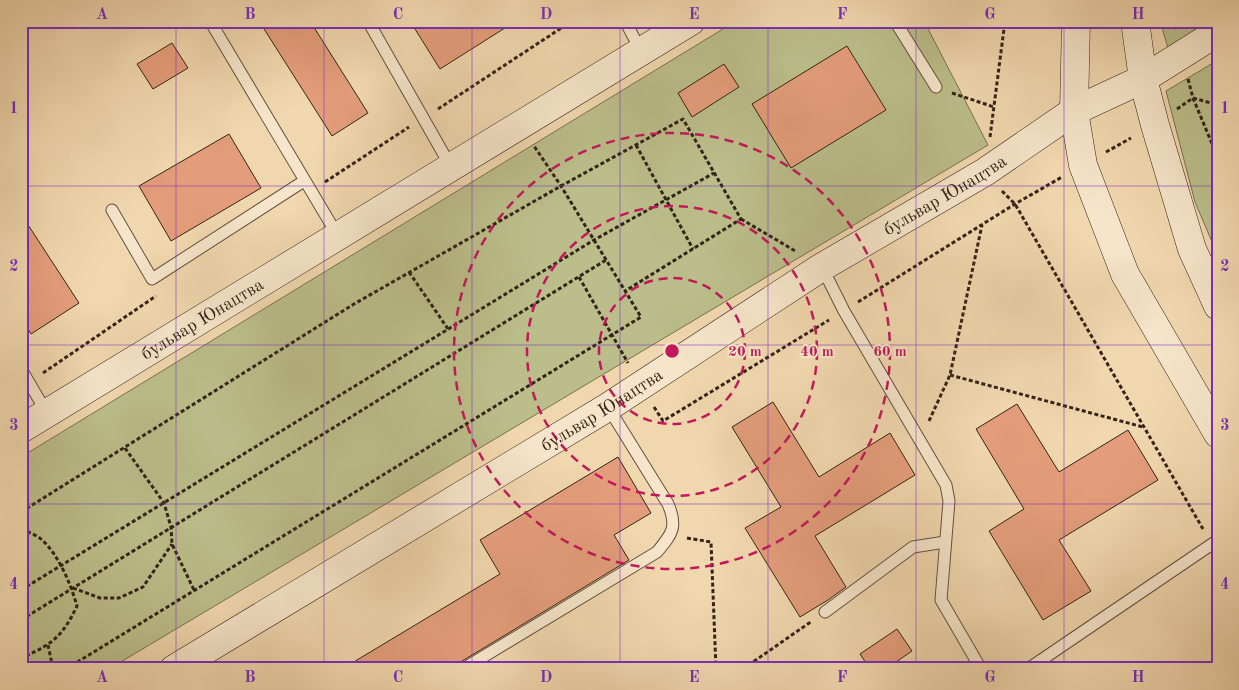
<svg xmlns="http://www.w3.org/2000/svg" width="1239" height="690" viewBox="0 0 1239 690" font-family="'Old Standard TT',serif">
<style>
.green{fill:#bbbe8a;stroke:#787051}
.building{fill:#e39d7a;stroke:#342318}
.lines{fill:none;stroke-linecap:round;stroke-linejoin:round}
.lane-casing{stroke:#63503e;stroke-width:13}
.secondary-casing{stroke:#342318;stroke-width:29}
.path{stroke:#342318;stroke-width:3;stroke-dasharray:4 2.5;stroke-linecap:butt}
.lane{stroke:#f6e5ca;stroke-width:11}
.secondary{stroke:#f6e5ca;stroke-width:28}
.grid{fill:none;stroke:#7b2cbf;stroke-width:1;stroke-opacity:0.55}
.ring{fill:none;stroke:#c2185b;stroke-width:2.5;stroke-dasharray:9 6}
.labels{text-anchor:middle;stroke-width:4;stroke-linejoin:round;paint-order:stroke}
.street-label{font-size:18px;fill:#342318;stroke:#f6e5ca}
.centre{fill:#c2185b;stroke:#f6e5ca;stroke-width:2.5}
.ring-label{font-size:15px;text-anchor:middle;font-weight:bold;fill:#c2185b;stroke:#f6e5ca;stroke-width:4;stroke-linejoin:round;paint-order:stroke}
.neatline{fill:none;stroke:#7b2cbf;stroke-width:2}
.grid-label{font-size:16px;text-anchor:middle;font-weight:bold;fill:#7b2cbf}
</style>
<rect width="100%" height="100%" fill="#f1d7ae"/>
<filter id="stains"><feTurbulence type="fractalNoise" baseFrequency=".004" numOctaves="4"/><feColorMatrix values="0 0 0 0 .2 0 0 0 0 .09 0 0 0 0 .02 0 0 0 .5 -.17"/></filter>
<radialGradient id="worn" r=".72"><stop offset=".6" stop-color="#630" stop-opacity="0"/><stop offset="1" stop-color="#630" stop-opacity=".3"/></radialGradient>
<g class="green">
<path d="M 736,21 L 924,21 L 988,145 L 109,669 L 21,669 L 21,457 Z"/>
<path d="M 1160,21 L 1211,21 L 1168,48 Z"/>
<path d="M 1218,60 L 1218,256 L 1195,202 L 1166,91 Z"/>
</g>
<g class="building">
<path d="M 259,21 L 310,21 L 368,113 L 332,136 Z"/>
<path d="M 410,21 L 516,21 L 440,69 Z"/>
<path d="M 172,43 L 188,68 L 153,89 L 137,64 Z"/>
<path d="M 847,46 L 886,110 L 791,168 L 752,104 Z"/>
<path d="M 724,64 L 739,87 L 692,117 L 678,93 Z"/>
<path d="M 229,134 L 261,188 L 171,241 L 139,186 Z"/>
<path d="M 21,214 L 79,303 L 31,334 L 21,318 Z"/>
<path d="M 773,402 L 819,477 L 890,433 L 915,475 L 815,536 L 846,587 L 828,600 L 800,617 L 745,528 L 781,507 L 732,427 Z"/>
<path d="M 1017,404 L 1059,472 L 1128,430 L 1158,480 L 1059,540 L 1091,591 L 1043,620 L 989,531 L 1024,509 L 976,429 Z"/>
<path d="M 618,457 L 651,513 L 614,535 L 629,560 L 449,669 L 342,669 L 500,574 L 480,540 Z"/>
<path d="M 897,629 L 912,651 L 886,669 L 870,669 L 860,654 Z"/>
</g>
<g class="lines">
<g class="lane-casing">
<g id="lane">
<path d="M 210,21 L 338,236"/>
<path d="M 368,21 L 451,167"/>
<path d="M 625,21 L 641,51"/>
<path d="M 895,21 L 936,87"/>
<path d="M 112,210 L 152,279 L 304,181"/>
<path d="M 822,267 L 844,311 L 946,485 L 949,501 L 941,600 L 981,669"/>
<path d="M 21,369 L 47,413"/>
<path d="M 825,612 L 913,547 L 945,542"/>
<path d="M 463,669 L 657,552 C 672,534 678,527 668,504 L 608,407"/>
<path d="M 1028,669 L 1218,540"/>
</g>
</g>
<g class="secondary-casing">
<g id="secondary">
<path d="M 1076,21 L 1074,111 L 1083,165 L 1125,274 L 1218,434"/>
<path d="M 1135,21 L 1143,79 L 1155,125 L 1192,249 L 1218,306"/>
<path id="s1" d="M 21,429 L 691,21"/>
<path id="s2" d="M 174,669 L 608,407 L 822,267 L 985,172 L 1074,111 L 1143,79 L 1218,32"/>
</g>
</g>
<g class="path">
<path d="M 1173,21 L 1176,29"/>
<path d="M 1188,79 L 1193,98 L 1218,158"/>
<path d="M 952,93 L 994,107"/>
<path d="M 438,109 L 572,21"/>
<path d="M 1177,109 L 1193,98 L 1218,105"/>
<path d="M 990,137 L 1005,21"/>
<path d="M 636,145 L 693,249"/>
<path d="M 1106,152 L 1131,138"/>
<path d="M 325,182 L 409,127"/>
<path d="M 1002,191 L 1015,204 L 1203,529"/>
<path d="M 741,219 L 797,252"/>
<path d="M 409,272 L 448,329"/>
<path d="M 579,277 L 628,363"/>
<path d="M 858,302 L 1015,204 L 1062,177"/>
<path d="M 43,373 L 156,296"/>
<path d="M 950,375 L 1143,427"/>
<path d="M 654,407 L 663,421 L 829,320"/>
<path d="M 929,421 L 950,375 L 982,225"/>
<path d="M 125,448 L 164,503 L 171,527 L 172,544 L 194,590"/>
<path d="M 21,512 L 354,304 L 561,186 L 683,119 L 741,219 L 625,291"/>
<path d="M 21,529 C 28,532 37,535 42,540 C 59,555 71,585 77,606 C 63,635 54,643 26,656 L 21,656"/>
<path d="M 687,538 L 711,542 L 716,669"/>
<path d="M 73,588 L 100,598 L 119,598 L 143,587 L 172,544"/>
<path d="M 21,590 L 594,240 L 714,173"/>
<path d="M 21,620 L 606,260"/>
<path d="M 48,645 L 53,669"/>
<path d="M 66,669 L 641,317 L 561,186 L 534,146"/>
<path d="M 743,669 L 812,621"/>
</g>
<use href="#lane" class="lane"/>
<use href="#secondary" class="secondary"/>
</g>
<path class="grid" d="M 176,21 L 176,669M 324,21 L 324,669M 472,21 L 472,669M 620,21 L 620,669M 768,21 L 768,669M 916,21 L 916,669M 1064,21 L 1064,669M 21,186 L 1218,186M 21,345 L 1218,345M 21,504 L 1218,504"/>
<g class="ring">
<circle cx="672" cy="351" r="73"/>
<circle cx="672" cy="351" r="145"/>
<circle cx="672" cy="351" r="218"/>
</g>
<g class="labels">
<g class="street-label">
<text dy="6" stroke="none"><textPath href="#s2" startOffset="905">бульвар Юнацтва</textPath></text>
<text dy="6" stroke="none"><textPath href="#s1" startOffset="212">бульвар Юнацтва</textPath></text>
<text dy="6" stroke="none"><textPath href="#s2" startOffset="500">бульвар Юнацтва</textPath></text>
</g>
</g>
<circle cx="672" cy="351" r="8" class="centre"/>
<g class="ring-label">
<text x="745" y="356">20 m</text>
<text x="817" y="356">40 m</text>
<text x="890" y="356">60 m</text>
</g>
<rect width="1239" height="690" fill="none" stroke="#f1d7ae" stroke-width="55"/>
<rect x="28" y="28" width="1184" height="634" class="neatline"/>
<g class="grid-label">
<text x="102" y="19">A</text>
<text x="250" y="19">B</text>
<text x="398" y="19">C</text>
<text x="546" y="19">D</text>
<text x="694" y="19">E</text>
<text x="842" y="19">F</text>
<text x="990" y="19">G</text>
<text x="1138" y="19">H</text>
<text x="14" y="113">1</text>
<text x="1225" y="113">1</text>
<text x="14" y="271">2</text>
<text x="1225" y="271">2</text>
<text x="14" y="430">3</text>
<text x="1225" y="430">3</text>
<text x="14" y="589">4</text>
<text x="1225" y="589">4</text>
<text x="102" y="682">A</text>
<text x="250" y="682">B</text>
<text x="398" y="682">C</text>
<text x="546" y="682">D</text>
<text x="694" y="682">E</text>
<text x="842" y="682">F</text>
<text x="990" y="682">G</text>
<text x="1138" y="682">H</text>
</g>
<rect width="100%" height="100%" filter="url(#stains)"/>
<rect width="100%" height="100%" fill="url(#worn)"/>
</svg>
